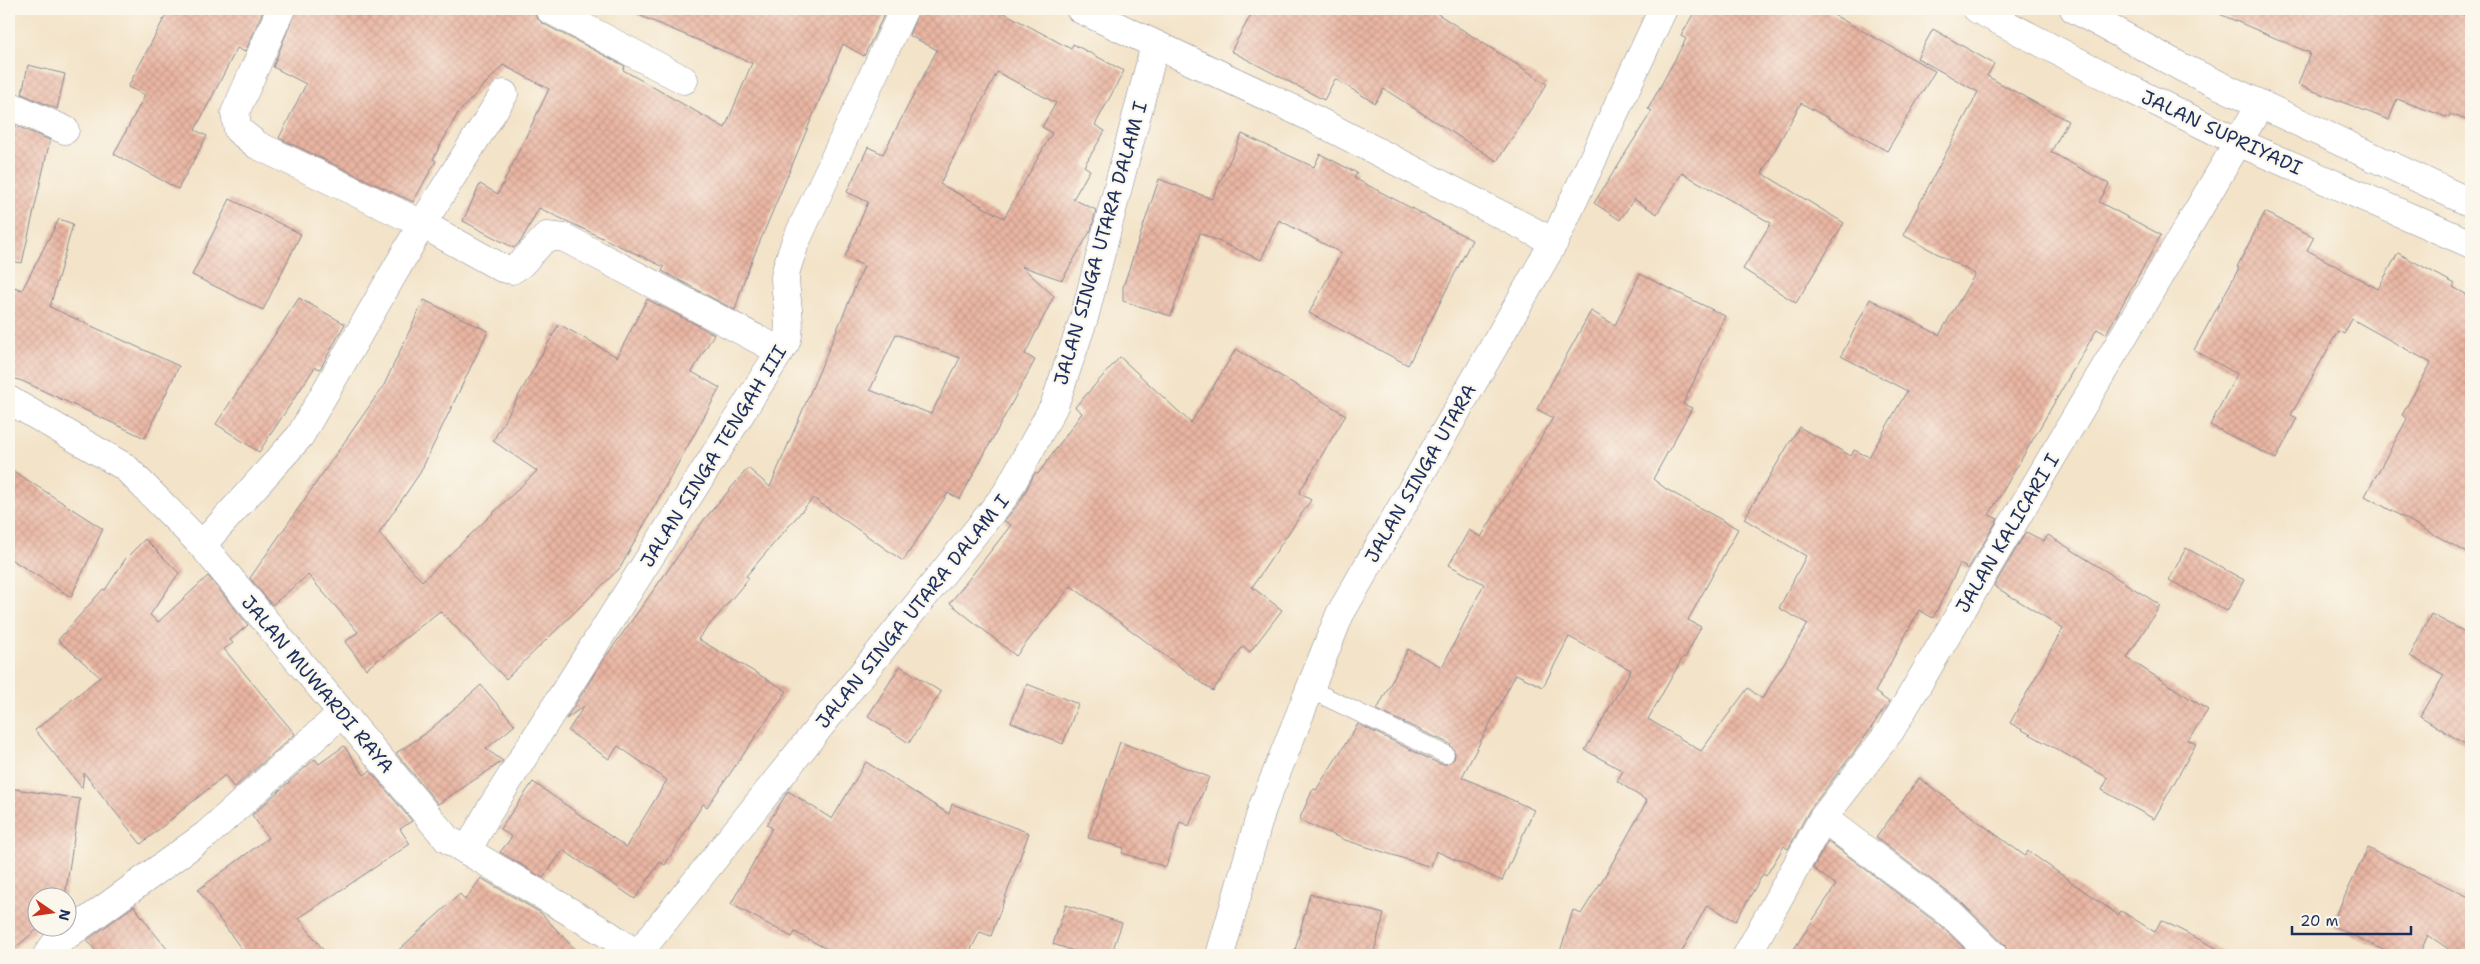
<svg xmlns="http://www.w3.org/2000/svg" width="2480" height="964" viewBox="0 0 2480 964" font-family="'Shantell Sans',sans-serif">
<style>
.building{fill:url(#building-cross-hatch);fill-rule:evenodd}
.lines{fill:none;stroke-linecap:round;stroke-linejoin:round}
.lane-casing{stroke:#878993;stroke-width:19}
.street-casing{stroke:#878993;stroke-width:29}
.secondary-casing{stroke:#878993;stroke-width:29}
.lane{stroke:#fff;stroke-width:18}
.street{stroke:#fff;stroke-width:28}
.secondary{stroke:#fff;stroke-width:28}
.labels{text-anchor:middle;stroke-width:4.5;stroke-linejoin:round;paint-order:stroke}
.street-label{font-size:19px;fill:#1b2f5e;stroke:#fbf7ec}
</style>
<defs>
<pattern id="building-cross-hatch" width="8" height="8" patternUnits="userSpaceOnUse" patternTransform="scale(1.25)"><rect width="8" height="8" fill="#eab5a2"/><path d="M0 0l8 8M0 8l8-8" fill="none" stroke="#c89c8e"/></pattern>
</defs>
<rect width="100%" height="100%" fill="#fbf7ec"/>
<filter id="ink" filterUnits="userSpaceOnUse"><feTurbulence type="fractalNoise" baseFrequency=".02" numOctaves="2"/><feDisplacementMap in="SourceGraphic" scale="10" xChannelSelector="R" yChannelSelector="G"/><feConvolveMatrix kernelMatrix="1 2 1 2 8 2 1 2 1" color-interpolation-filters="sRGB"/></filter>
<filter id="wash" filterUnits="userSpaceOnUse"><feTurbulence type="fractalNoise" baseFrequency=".0096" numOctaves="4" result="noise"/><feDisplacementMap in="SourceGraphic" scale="20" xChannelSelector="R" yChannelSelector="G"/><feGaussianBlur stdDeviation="1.12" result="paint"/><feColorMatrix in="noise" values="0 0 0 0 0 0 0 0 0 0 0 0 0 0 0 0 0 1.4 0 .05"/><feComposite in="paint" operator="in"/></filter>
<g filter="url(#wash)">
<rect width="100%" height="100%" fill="#f3e3c8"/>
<g id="blocks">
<g class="building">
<path d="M 169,9 L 264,9 L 245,52 L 237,48 L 195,130 L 207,136 L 178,189 L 114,154 L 145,95 L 128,87 Z"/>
<path d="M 296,9 L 534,9 L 536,17 L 542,23 L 625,66 L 623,70 L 725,128 L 752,63 L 624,9 L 887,9 L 864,56 L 843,44 L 745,277 L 735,310 L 662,271 L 664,267 L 539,208 L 521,241 L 514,248 L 463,221 L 480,184 L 498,194 L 549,89 L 503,65 L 458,113 L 433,159 L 436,161 L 413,202 L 279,138 L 306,84 L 273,67 Z"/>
<path d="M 919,9 L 997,9 L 1071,49 L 1073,44 L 1124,71 L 1095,125 L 1105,131 L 1084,166 L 1090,170 L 1073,199 L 1096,210 L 1091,230 L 1062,280 L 1021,266 L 1054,296 L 1025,354 L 1035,360 L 960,499 L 948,493 L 903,561 L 813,498 L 746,576 L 749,578 L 698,639 L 787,691 L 707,807 L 703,804 L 665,865 L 660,862 L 635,899 L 563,850 L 543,878 L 500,852 L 512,837 L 500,829 L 533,782 L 626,847 L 667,780 L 618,746 L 609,759 L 568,731 L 584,706 L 566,719 L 602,662 L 703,521 L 748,468 L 770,487 L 864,266 L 845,257 L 868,202 L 847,192 L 868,147 L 883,154 L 937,50 L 909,35 ZM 997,72 L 1056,103 L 1042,127 L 1052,133 L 1004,218 L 940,184 ZM 896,334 L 960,358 L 931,414 L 870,390 Z"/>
<path d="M 1254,9 L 1430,9 L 1547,84 L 1497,161 L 1384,89 L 1375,103 L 1335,79 L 1324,100 L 1231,51 Z"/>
<path d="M 1696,9 L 1823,9 L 1935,71 L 1887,151 L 1801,103 L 1762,173 L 1844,223 L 1796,303 L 1743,269 L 1771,223 L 1682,173 L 1657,214 L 1634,199 L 1620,220 L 1594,203 L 1652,111 L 1648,109 L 1686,39 L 1681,36 Z"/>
<path d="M 2208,9 L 2448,9 L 2471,18 L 2471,122 L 2450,114 L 2449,118 L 2397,99 L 2389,120 L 2298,85 L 2310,53 Z"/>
<path d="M 1933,29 L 1994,64 L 1987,76 L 2068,121 L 2051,152 L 2109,184 L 2099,202 L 2161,235 L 2106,334 L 2097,329 L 2039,429 L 1989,515 L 1998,519 L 1968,569 L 1960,564 L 1933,618 L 1919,610 L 1875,692 L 1889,702 L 1860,744 L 1810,809 L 1788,849 L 1784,846 L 1766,876 L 1763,874 L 1736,921 L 1707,905 L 1680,955 L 1559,955 L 1573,910 L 1581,914 L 1606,874 L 1647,801 L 1617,781 L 1623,771 L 1585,750 L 1631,670 L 1569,637 L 1543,687 L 1516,674 L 1462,777 L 1534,810 L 1502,881 L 1436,851 L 1431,867 L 1345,840 L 1299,820 L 1313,789 L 1316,790 L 1358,724 L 1440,764 L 1446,764 L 1454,759 L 1455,753 L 1450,744 L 1377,710 L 1408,649 L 1442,667 L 1484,584 L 1449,565 L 1469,530 L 1481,537 L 1553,418 L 1537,409 L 1591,311 L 1615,325 L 1640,274 L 1725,316 L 1683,404 L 1692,408 L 1653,479 L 1666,489 L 1738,529 L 1688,620 L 1701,627 L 1685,658 L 1683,657 L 1648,719 L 1701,751 L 1748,688 L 1762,699 L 1808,624 L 1779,608 L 1806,556 L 1744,519 L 1799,427 L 1851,456 L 1854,450 L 1869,457 L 1907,391 L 1841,356 L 1870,299 L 1939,335 L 1975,274 L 1903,235 L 1978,92 L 1917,58 Z"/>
<path d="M 28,65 L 65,74 L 57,109 L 22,94 Z"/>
<path d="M 14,125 L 50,140 L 22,263 L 9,261 L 9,129 L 13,131 Z"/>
<path d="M 1242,134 L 1314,167 L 1320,154 L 1357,173 L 1354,178 L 1472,240 L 1408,365 L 1309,313 L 1341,253 L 1279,220 L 1261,260 L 1200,233 L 1171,316 L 1123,301 L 1123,287 L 1159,179 L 1212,199 Z"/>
<path d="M 230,199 L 301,234 L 263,310 L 192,275 Z"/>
<path d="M 2265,212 L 2314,237 L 2307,250 L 2378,289 L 2398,253 L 2455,284 L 2453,287 L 2471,297 L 2471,555 L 2365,496 L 2407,419 L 2402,415 L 2431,363 L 2352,319 L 2344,334 L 2338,331 L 2291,415 L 2297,418 L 2276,459 L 2210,425 L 2237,374 L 2194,350 L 2239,268 L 2237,267 Z"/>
<path d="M 59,219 L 73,224 L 50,307 L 179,366 L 145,438 L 22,381 L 9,377 L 9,285 L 22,290 Z"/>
<path d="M 299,298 L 345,324 L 320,369 L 315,367 L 259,452 L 216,424 Z"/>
<path d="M 647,299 L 714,334 L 692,372 L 720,388 L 620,568 L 506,679 L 440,611 L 366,669 L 345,642 L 358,632 L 308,575 L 272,605 L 250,578 L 384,385 L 424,300 L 488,331 L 420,473 L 379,533 L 422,581 L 537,471 L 493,441 L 559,324 L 617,357 Z"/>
<path d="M 1236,349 L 1346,415 L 1299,493 L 1311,500 L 1252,587 L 1282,610 L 1250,652 L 1243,646 L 1213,691 L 1071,586 L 1016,656 L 950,603 L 1011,525 L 1004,521 L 1020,502 L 1035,473 L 1038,474 L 1082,413 L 1075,407 L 1120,357 L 1191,423 Z"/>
<path d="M 9,468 L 103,529 L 71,597 L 9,558 Z"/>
<path d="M 2026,532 L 2044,541 L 2048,535 L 2160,605 L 2127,658 L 2208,710 L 2188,740 L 2196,744 L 2154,819 L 2102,790 L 2108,778 L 2010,723 L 2063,628 L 1994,586 Z"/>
<path d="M 145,539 L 179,573 L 150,615 L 158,622 L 208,576 L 248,625 L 230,640 L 233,643 L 224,649 L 295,734 L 234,788 L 225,775 L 141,844 L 84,773 L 82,788 L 35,730 L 100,677 L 58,640 L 103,589 L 105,590 L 126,558 Z"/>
<path d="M 2186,548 L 2244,580 L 2227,611 L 2169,580 Z"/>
<path d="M 2431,614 L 2469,634 L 2471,630 L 2471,748 L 2420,716 L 2444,675 L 2410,656 Z"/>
<path d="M 900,666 L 941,692 L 909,743 L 868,716 Z"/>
<path d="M 1027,684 L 1078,704 L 1063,744 L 1011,722 Z"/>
<path d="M 481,685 L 515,725 L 486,749 L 503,761 L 438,804 L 396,753 L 425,734 Z"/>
<path d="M 1120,742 L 1209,777 L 1189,826 L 1180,822 L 1166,867 L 1122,853 L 1124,848 L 1088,838 Z"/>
<path d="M 344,746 L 364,775 L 370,771 L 412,821 L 400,829 L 410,844 L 299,918 L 327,955 L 246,955 L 198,890 L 268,838 L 252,815 L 315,759 L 319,764 Z"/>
<path d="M 866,762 L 949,814 L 952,804 L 1029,833 L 991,936 L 980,932 L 968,955 L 838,955 L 795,932 L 792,937 L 731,904 L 772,828 L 767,825 L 788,791 L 832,819 Z"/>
<path d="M 1919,778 L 2025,856 L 2028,851 L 2118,915 L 2121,911 L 2155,932 L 2161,920 L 2230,955 L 2008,955 L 2004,944 L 1962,903 L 1876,838 Z"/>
<path d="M 9,788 L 80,799 L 65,896 L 38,896 L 38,926 L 41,926 L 9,953 Z"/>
<path d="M 1828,841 L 1941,926 L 1971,955 L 1790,955 L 1836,885 L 1813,868 Z"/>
<path d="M 2368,848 L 2471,898 L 2471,955 L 2457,955 L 2428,935 L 2419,955 L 2394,955 L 2331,925 Z"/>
<path d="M 481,878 L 541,913 L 580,955 L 393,955 L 460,894 L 465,900 Z"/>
<path d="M 1310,894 L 1384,914 L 1373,955 L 1313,955 L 1295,950 Z"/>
<path d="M 1066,905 L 1122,923 L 1111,955 L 1086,955 L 1053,944 Z"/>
<path d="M 134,906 L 151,929 L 172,955 L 99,955 L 87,940 Z"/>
</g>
</g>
</g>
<g filter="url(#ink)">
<use href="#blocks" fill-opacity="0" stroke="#878993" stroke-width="1"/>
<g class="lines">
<g class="lane-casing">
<path id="lane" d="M 1309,689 L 1445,754"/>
</g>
<g class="street-casing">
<g id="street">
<path d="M 281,9 L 235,113 L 238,130 L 257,145 L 422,224 L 502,268 L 512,270 L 521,264 L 547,236 L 565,238 L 780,351"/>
<path d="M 549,9 L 684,80"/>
<path d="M 1080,9 L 1306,115 L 1554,242"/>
<path d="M 9,105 L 65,130"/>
<path d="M 9,400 L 125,467 L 202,545 L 447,839 L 609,935 L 638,955"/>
<path d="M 202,545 L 300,436 L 422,224 L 504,94"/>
<path d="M 1823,818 L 1951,914 L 1993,955"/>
<path d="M 467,851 L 488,813 L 786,342 C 793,326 785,296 785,277 C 786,266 792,254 795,243 L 904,9"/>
<path d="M 47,955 L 55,944 L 207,834 L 342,713"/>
<path d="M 637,955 L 1006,494 L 1054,406 L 1084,318 L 1155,45"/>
<path d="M 1220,955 L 1262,809 L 1340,614 L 1554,242 L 1663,9"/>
<path d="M 1747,955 L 1823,818 L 1891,730 L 2260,105"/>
</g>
</g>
<g class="secondary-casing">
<g id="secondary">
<path d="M 1977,9 L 2126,87 L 2238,142 L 2471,244"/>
<path d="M 2074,9 L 2183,68 L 2471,203"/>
</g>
</g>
<use href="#lane" class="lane"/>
<use href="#street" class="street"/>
<use href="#secondary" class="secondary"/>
</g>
</g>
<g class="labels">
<g class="street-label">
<text transform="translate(2222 132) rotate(25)" y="7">JALAN SUPRIYADI</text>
<text transform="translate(1100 243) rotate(-74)" y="7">JALAN SINGA UTARA DALAM I</text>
<text transform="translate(713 456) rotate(-58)" y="7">JALAN SINGA TENGAH III</text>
<text transform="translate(1420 473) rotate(-60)" y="7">JALAN SINGA UTARA</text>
<text transform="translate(2007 533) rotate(-59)" y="7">JALAN KALICARI I</text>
<text transform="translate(912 611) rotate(-51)" y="7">JALAN SINGA UTARA DALAM I</text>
<text transform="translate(318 684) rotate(50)" y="7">JALAN MUWARDI RAYA</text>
</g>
</g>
<rect width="2480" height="964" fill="none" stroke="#fbf7ec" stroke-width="30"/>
<g transform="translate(52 912) rotate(103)"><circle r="24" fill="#fbf7ec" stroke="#a1a7b3"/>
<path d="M0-4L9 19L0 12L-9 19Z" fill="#c8321e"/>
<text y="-8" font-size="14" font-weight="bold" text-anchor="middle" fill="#1b2f5e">N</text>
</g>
<path d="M2292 926v8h119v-8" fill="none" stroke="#1b2f5e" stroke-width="2.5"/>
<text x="2300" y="926" font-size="15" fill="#1b2f5e" stroke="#fbf7ec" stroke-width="4" paint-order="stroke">20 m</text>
</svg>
